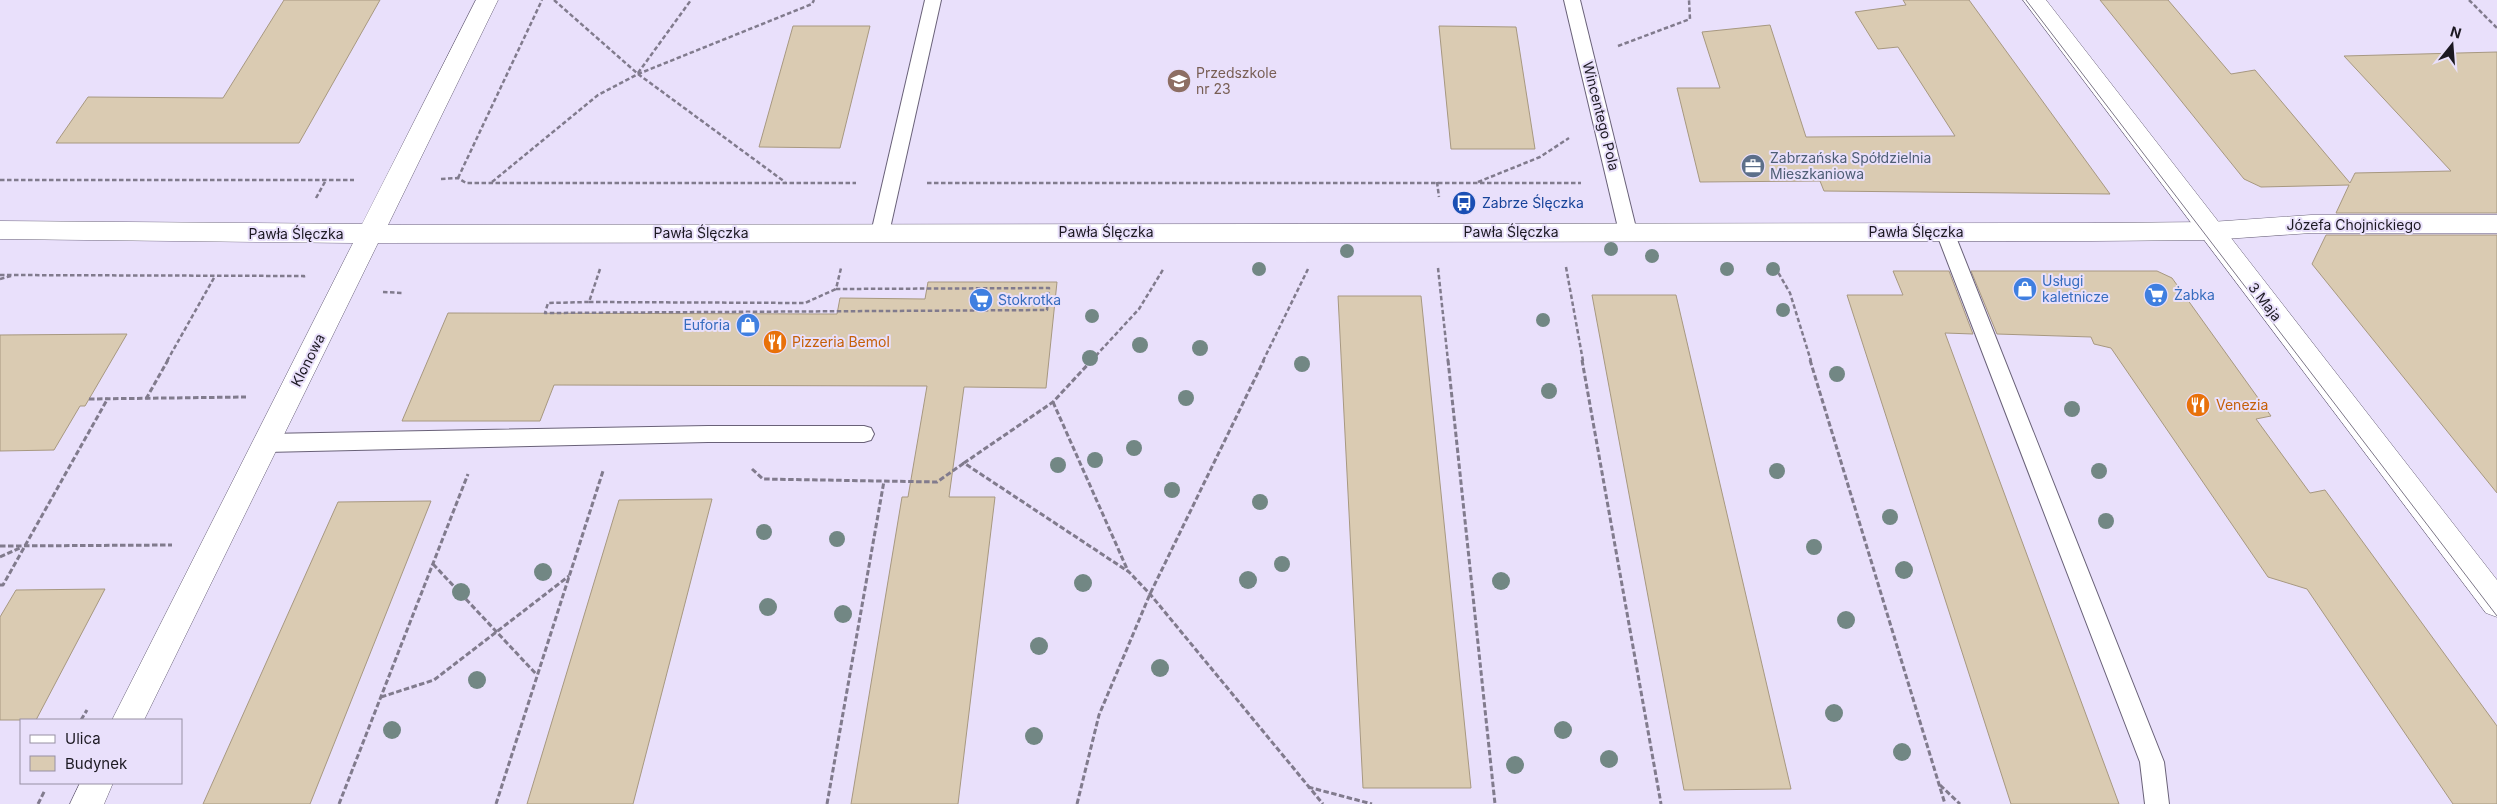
<svg xmlns="http://www.w3.org/2000/svg" width="2497" height="804" viewBox="0 0 2497 804" font-family="Inter,sans-serif">
<style>
.building{fill:#dacbb2;stroke:#a79880}
.lines{fill:none;stroke-linecap:round;stroke-linejoin:round}
.service-casing{stroke:#696178;stroke-width:2}
.minor-casing{stroke:#696178;stroke-width:1}
.tertiary-casing{stroke:#696178;stroke-width:1}
.path-far1{stroke:#817b8d;stroke-width:2.5;stroke-dasharray:4.5 2.5;stroke-linecap:butt}
.path{stroke:#817b8d;stroke-width:3;stroke-dasharray:5.5 2.5;stroke-linecap:butt}
.service{fill:#fff;fill-rule:evenodd}
.minor{fill:#fff;fill-rule:evenodd}
.tertiary{fill:#fff;fill-rule:evenodd}
.tram{stroke:#7d7788;stroke-width:1}
.tree{fill:#728784}
.labels{text-anchor:middle;stroke-width:4;stroke-linejoin:round;paint-order:stroke}
.education-label{font-size:14px;fill:#785e54;stroke:#e9e0fb;text-anchor:start}
.street-label{font-size:14px;fill:#1c1922;stroke:#e9e0fb}
.service-label{font-size:14px;fill:#4e5e75;stroke:#e9e0fb;text-anchor:start}
.transit-label{font-size:14px;fill:#164399;stroke:#e9e0fb;text-anchor:start}
.shop-label{font-size:14px;fill:#366cbe;stroke:#e9e0fb;text-anchor:start}
.food-label{font-size:14px;fill:#c56008;stroke:#e9e0fb;text-anchor:start}
</style>
<rect width="100%" height="100%" fill="#e9e0fb"/>
<g class="building">
<path d="M 284,0 L 380,0 L 299,143 L 56,143 L 88,97 L 223,98 Z"/>
<path d="M 1903,0 L 1969,0 L 2110,194 L 1824,191 L 1820,181 L 1700,182 L 1677,88 L 1720,88 L 1702,32 L 1770,25 L 1806,137 L 1955,136 L 1898,47 L 1878,49 L 1855,12 L 1906,5 Z"/>
<path d="M 2100,0 L 2168,0 L 2231,74 L 2255,70 L 2350,183 L 2355,173 L 2451,171 L 2344,56 L 2497,52 L 2497,213 L 2336,213 L 2349,185 L 2261,187 L 2244,179 Z"/>
<path d="M 793,26 L 870,26 L 840,148 L 759,147 Z"/>
<path d="M 1439,26 L 1516,27 L 1535,149 L 1451,149 Z"/>
<path d="M 2326,235 L 2497,235 L 2497,493 L 2312,264 Z"/>
<path d="M 1893,271 L 1949,271 L 1973,334 L 1945,333 L 2119,804 L 2011,804 L 1847,295 L 1903,295 Z"/>
<path d="M 1971,271 L 2157,271 L 2172,278 L 2271,416 L 2256,419 L 2310,493 L 2325,490 L 2497,726 L 2497,804 L 2453,804 L 2307,589 L 2268,577 L 2111,348 L 2094,344 L 2091,337 L 1997,334 Z"/>
<path d="M 928,282 L 1057,282 L 1046,388 L 964,387 L 949,497 L 995,497 L 958,804 L 851,804 L 902,497 L 908,497 L 927,386 L 554,385 L 540,421 L 402,421 L 448,313 L 837,314 L 840,298 L 925,299 Z"/>
<path d="M 1592,295 L 1676,295 L 1791,789 L 1684,790 Z"/>
<path d="M 1338,296 L 1421,296 L 1471,788 L 1363,788 Z"/>
<path d="M 127,334 L 85,406 L 80,406 L 54,450 L 0,451 L 0,335 Z"/>
<path d="M 712,499 L 633,804 L 527,804 L 619,500 Z"/>
<path d="M 431,501 L 310,804 L 203,804 L 338,502 Z"/>
<path d="M 105,589 L 36,720 L 0,720 L 0,617 L 16,590 Z"/>
</g>
<g class="lines">
<g class="service-casing">
<g id="service">
<path d="M 925,0 L 941,0 L 889,233 L 886,238 L 880,240 L 874,238 L 871,233 Z"/>
<path d="M 1564,0 L 1580,0 L 1637,232 L 1634,237 L 1628,239 L 1622,237 L 1619,232 Z"/>
<path d="M 1945,225 L 1951,227 L 1954,232 L 2164,762 L 2169,804 L 2145,804 L 2140,762 L 1936,232 L 1939,227 Z"/>
<path d="M 708,426 L 864,426 L 871,428 L 874,434 L 871,440 L 864,442 L 708,442 L 266,452 L 259,449 L 256,443 L 259,437 L 266,434 Z"/>
</g>
</g>
<g class="minor-casing">
<g id="minor">
<path d="M 476,0 L 498,0 L 388,225 L 2092,223 L 2211,222 L 2311,215 L 2497,215 L 2497,233 L 2311,233 L 2211,240 L 2092,241 L 378,243 L 144,720 L 112,720 L 353,243 L 0,239 L 0,221 L 362,224 Z"/>
<path d="M 80,783 L 113,783 L 104,804 L 70,804 Z"/>
</g>
</g>
<g class="tertiary-casing">
<path id="tertiary" d="M 2023,0 L 2046,0 L 2497,580 L 2497,617 L 2486,613 Z"/>
</g>
<g class="path-far1">
<path d="M 554,0 L 638,74 L 785,182"/>
<path d="M 2469,0 L 2497,28"/>
<path d="M 1618,46 L 1690,19 L 1689,0"/>
<path d="M 638,73 L 691,0"/>
<path d="M 458,178 L 542,0"/>
<path d="M 441,179 L 458,178 L 466,183 L 856,183"/>
<path d="M 0,180 L 354,180"/>
<path d="M 492,182 L 598,95 L 638,74 L 812,4 L 814,0"/>
<path d="M 1437,182 L 1439,197"/>
<path d="M 1478,182 L 1540,157 L 1569,138"/>
<path d="M 927,183 L 1581,183"/>
<path d="M 316,198 L 326,180"/>
<path d="M 1566,267 L 1583,361"/>
<path d="M 1775,267 L 1790,293 L 1811,361"/>
<path d="M 1438,268 L 1448,361"/>
<path d="M 600,269 L 589,302 L 548,303 L 545,313 L 1047,310 L 1049,288 L 836,289 L 841,268"/>
<path d="M 0,275 L 304,276 L 304,279"/>
<path d="M 0,279 L 11,276"/>
<path d="M 383,292 L 403,293"/>
<path d="M 589,302 L 805,303 L 836,289"/>
<path d="M 167,361 L 215,276"/>
<path d="M 1091,361 L 1139,309 L 1164,268"/>
<path d="M 1263,361 L 1308,269"/>
</g>
<g class="path">
<path d="M 1092,360 L 1053,402 L 964,463 L 1129,572 L 1150,594 L 1323,804"/>
<path d="M 1448,360 L 1495,804"/>
<path d="M 1582,360 L 1661,804"/>
<path d="M 1810,360 L 1945,804"/>
<path d="M 89,399 L 246,397"/>
<path d="M 146,399 L 168,360"/>
<path d="M 1053,402 L 1128,571"/>
<path d="M 752,469 L 763,479 L 937,482 L 964,463"/>
<path d="M 0,546 L 172,545"/>
<path d="M 0,557 L 22,547"/>
<path d="M 433,564 L 537,675"/>
<path d="M 0,585 L 3,585 L 108,398"/>
<path d="M 381,697 L 434,680 L 569,576"/>
<path d="M 81,720 L 87,710"/>
<path d="M 1940,785 L 1960,804"/>
<path d="M 1308,787 L 1372,804"/>
<path d="M 38,804 L 45,790"/>
<path d="M 339,804 L 468,474"/>
<path d="M 496,804 L 603,471"/>
<path d="M 827,804 L 884,481"/>
<path d="M 1077,804 L 1099,715 L 1150,594 L 1264,360"/>
</g>
<use href="#service" class="service"/>
<use href="#minor" class="minor"/>
<use href="#tertiary" class="tertiary"/>
<path class="tram" d="M 2026,0 L 2497,616"/>
</g>
<g class="tree">
<circle cx="1611" cy="249" r="7"/>
<circle cx="1347" cy="251" r="7"/>
<circle cx="1652" cy="256" r="7"/>
<circle cx="1259" cy="269" r="7"/>
<circle cx="1727" cy="269" r="7"/>
<circle cx="1773" cy="269" r="7"/>
<circle cx="1783" cy="310" r="7"/>
<circle cx="1092" cy="316" r="7"/>
<circle cx="1543" cy="320" r="7"/>
<circle cx="1140" cy="345" r="8"/>
<circle cx="1200" cy="348" r="8"/>
<circle cx="1090" cy="358" r="8"/>
<circle cx="1302" cy="364" r="8"/>
<circle cx="1837" cy="374" r="8"/>
<circle cx="1549" cy="391" r="8"/>
<circle cx="1186" cy="398" r="8"/>
<circle cx="2072" cy="409" r="8"/>
<circle cx="1134" cy="448" r="8"/>
<circle cx="1095" cy="460" r="8"/>
<circle cx="1058" cy="465" r="8"/>
<circle cx="1777" cy="471" r="8"/>
<circle cx="2099" cy="471" r="8"/>
<circle cx="1172" cy="490" r="8"/>
<circle cx="1260" cy="502" r="8"/>
<circle cx="1890" cy="517" r="8"/>
<circle cx="2106" cy="521" r="8"/>
<circle cx="764" cy="532" r="8"/>
<circle cx="837" cy="539" r="8"/>
<circle cx="1814" cy="547" r="8"/>
<circle cx="1282" cy="564" r="8"/>
<circle cx="1904" cy="570" r="9"/>
<circle cx="543" cy="572" r="9"/>
<circle cx="1248" cy="580" r="9"/>
<circle cx="1501" cy="581" r="9"/>
<circle cx="1083" cy="583" r="9"/>
<circle cx="461" cy="592" r="9"/>
<circle cx="768" cy="607" r="9"/>
<circle cx="843" cy="614" r="9"/>
<circle cx="1846" cy="620" r="9"/>
<circle cx="1039" cy="646" r="9"/>
<circle cx="1160" cy="668" r="9"/>
<circle cx="477" cy="680" r="9"/>
<circle cx="1834" cy="713" r="9"/>
<circle cx="392" cy="730" r="9"/>
<circle cx="1563" cy="730" r="9"/>
<circle cx="1034" cy="736" r="9"/>
<circle cx="1902" cy="752" r="9"/>
<circle cx="1609" cy="759" r="9"/>
<circle cx="1515" cy="765" r="9"/>
</g>
<defs>
<g id="school-disc" transform="scale(1.25)"><circle r="9.5" fill="#8d6e63" stroke="#e9e0fb"/><path d="M0-5L7-2L0 1L-7-2ZM-4 1L0 2.5L4 1V4Q0 6-4 4Z" fill="#fff"/></g>
<g id="office-disc" transform="scale(1.25)"><circle r="9.5" fill="#5c6f8a" stroke="#e9e0fb"/><path d="M-6-3h4V-5.5h4V-3h4V5H-6ZM-1-4.5V-3h2v-1.5ZM-6 0V1H6V0Z" fill="#fff"/></g>
<g id="bus-disc" transform="scale(1.25)"><circle r="9.5" fill="#1a4fb4" stroke="#e9e0fb"/><path d="M-5-6H5V4H4V6H2V4H-2V6H-4V4H-5ZM-3.5-4V0h7V-4ZM-3.5 1.2v1.5H-2V1.2ZM2 1.2v1.5H3.5V1.2Z" fill="#fff"/></g>
<g id="shop-disc" transform="scale(1.25)"><circle r="9.5" fill="#3f7fe0" stroke="#e9e0fb"/><path d="M-5-2.5h2.3a2.7 3.5 0 0 1 5.4 0H5L5.5 6h-11ZM-1.5-2.5h3a1.5 2.3 0 0 0-3 0Z" fill="#fff"/></g>
<g id="supermarket-disc" transform="scale(1.25)"><circle r="9.5" fill="#3f7fe0" stroke="#e9e0fb"/><path d="M-6-5.5h2.5l.6 2H6L4.5 2H-2.5L-4.4-4H-6ZM-1.5 3.2a1.3 1.3 0 1 0 .1 0ZM3 3.2a1.3 1.3 0 1 0 .1 0Z" fill="#fff"/></g>
<g id="restaurant-disc" transform="scale(1.25)"><circle r="9.5" fill="#e8710a" stroke="#e9e0fb"/><path d="M-5-6h1v4h1v-4h1v4h1v-4h1v5L-1.5 .5V6h-2V.5L-5-1ZM5-6V6H3V1.5H1.5Q1.5-4 5-6Z" fill="#fff"/></g>
</defs>
<g fill-rule="evenodd">
<use href="#school-disc" x="1179" y="81"/>
<use href="#office-disc" x="1753" y="166"/>
<use href="#bus-disc" x="1464" y="203"/>
<use href="#shop-disc" x="2025" y="289"/>
<use href="#supermarket-disc" x="2156" y="295"/>
<use href="#supermarket-disc" x="981" y="300"/>
<use href="#shop-disc" x="748" y="325"/>
<use href="#restaurant-disc" x="775" y="342"/>
<use href="#restaurant-disc" x="2198" y="405"/>
</g>
<g class="labels">
<g class="education-label">
<text x="1196" y="78">Przedszkole<tspan x="1196" dy="16">nr 23</tspan></text>
</g>
<g class="street-label">
<text transform="translate(1601 116) rotate(76)" y="5">Wincentego Pola</text>
<text x="2354" y="230">Józefa Chojnickiego</text>
<text x="1106" y="237">Pawła Ślęczka</text>
<text x="1511" y="237">Pawła Ślęczka</text>
<text x="1916" y="237">Pawła Ślęczka</text>
<text x="701" y="238">Pawła Ślęczka</text>
<text x="296" y="239">Pawła Ślęczka</text>
<text transform="translate(2265 302) rotate(52)" y="5">3 Maja</text>
<text transform="translate(308 360) rotate(-63)" y="5">Klonowa</text>
</g>
<g class="service-label">
<text x="1770" y="163">Zabrzańska Spółdzielnia<tspan x="1770" dy="16">Mieszkaniowa</tspan></text>
</g>
<g class="transit-label">
<text x="1482" y="208">Zabrze Ślęczka</text>
</g>
<g class="shop-label">
<text x="2042" y="286">Usługi<tspan x="2042" dy="16">kaletnicze</tspan></text>
<text x="2174" y="300">Żabka</text>
<text x="998" y="305">Stokrotka</text>
<text x="730" y="330" text-anchor="end">Euforia</text>
</g>
<g class="food-label">
<text x="792" y="347">Pizzeria Bemol</text>
<text x="2216" y="410">Venezia</text>
</g>
</g>
<rect x="20" y="719" width="162" height="65" fill="#e9e0fb" stroke="#9790a4"/>
<rect x="30" y="735" width="25" height="8" fill="#ffffff" stroke="#9790a4"/>
<text x="65" y="744" font-size="15" fill="#1c1922">Ulica</text>
<rect x="30" y="756" width="25" height="15" fill="#dacbb2" stroke="#9790a4"/>
<text x="65" y="769" font-size="15" fill="#1c1922">Budynek</text>
<g transform="translate(2452 45) rotate(17)" stroke="#e9e0fb" stroke-width="4" paint-order="stroke">
<path d="M0-4L9 19L0 12L-9 19Z" fill="#1c1922"/>
<text y="-8" font-size="14" font-weight="bold" text-anchor="middle" fill="#1c1922">N</text>
</g>
</svg>
